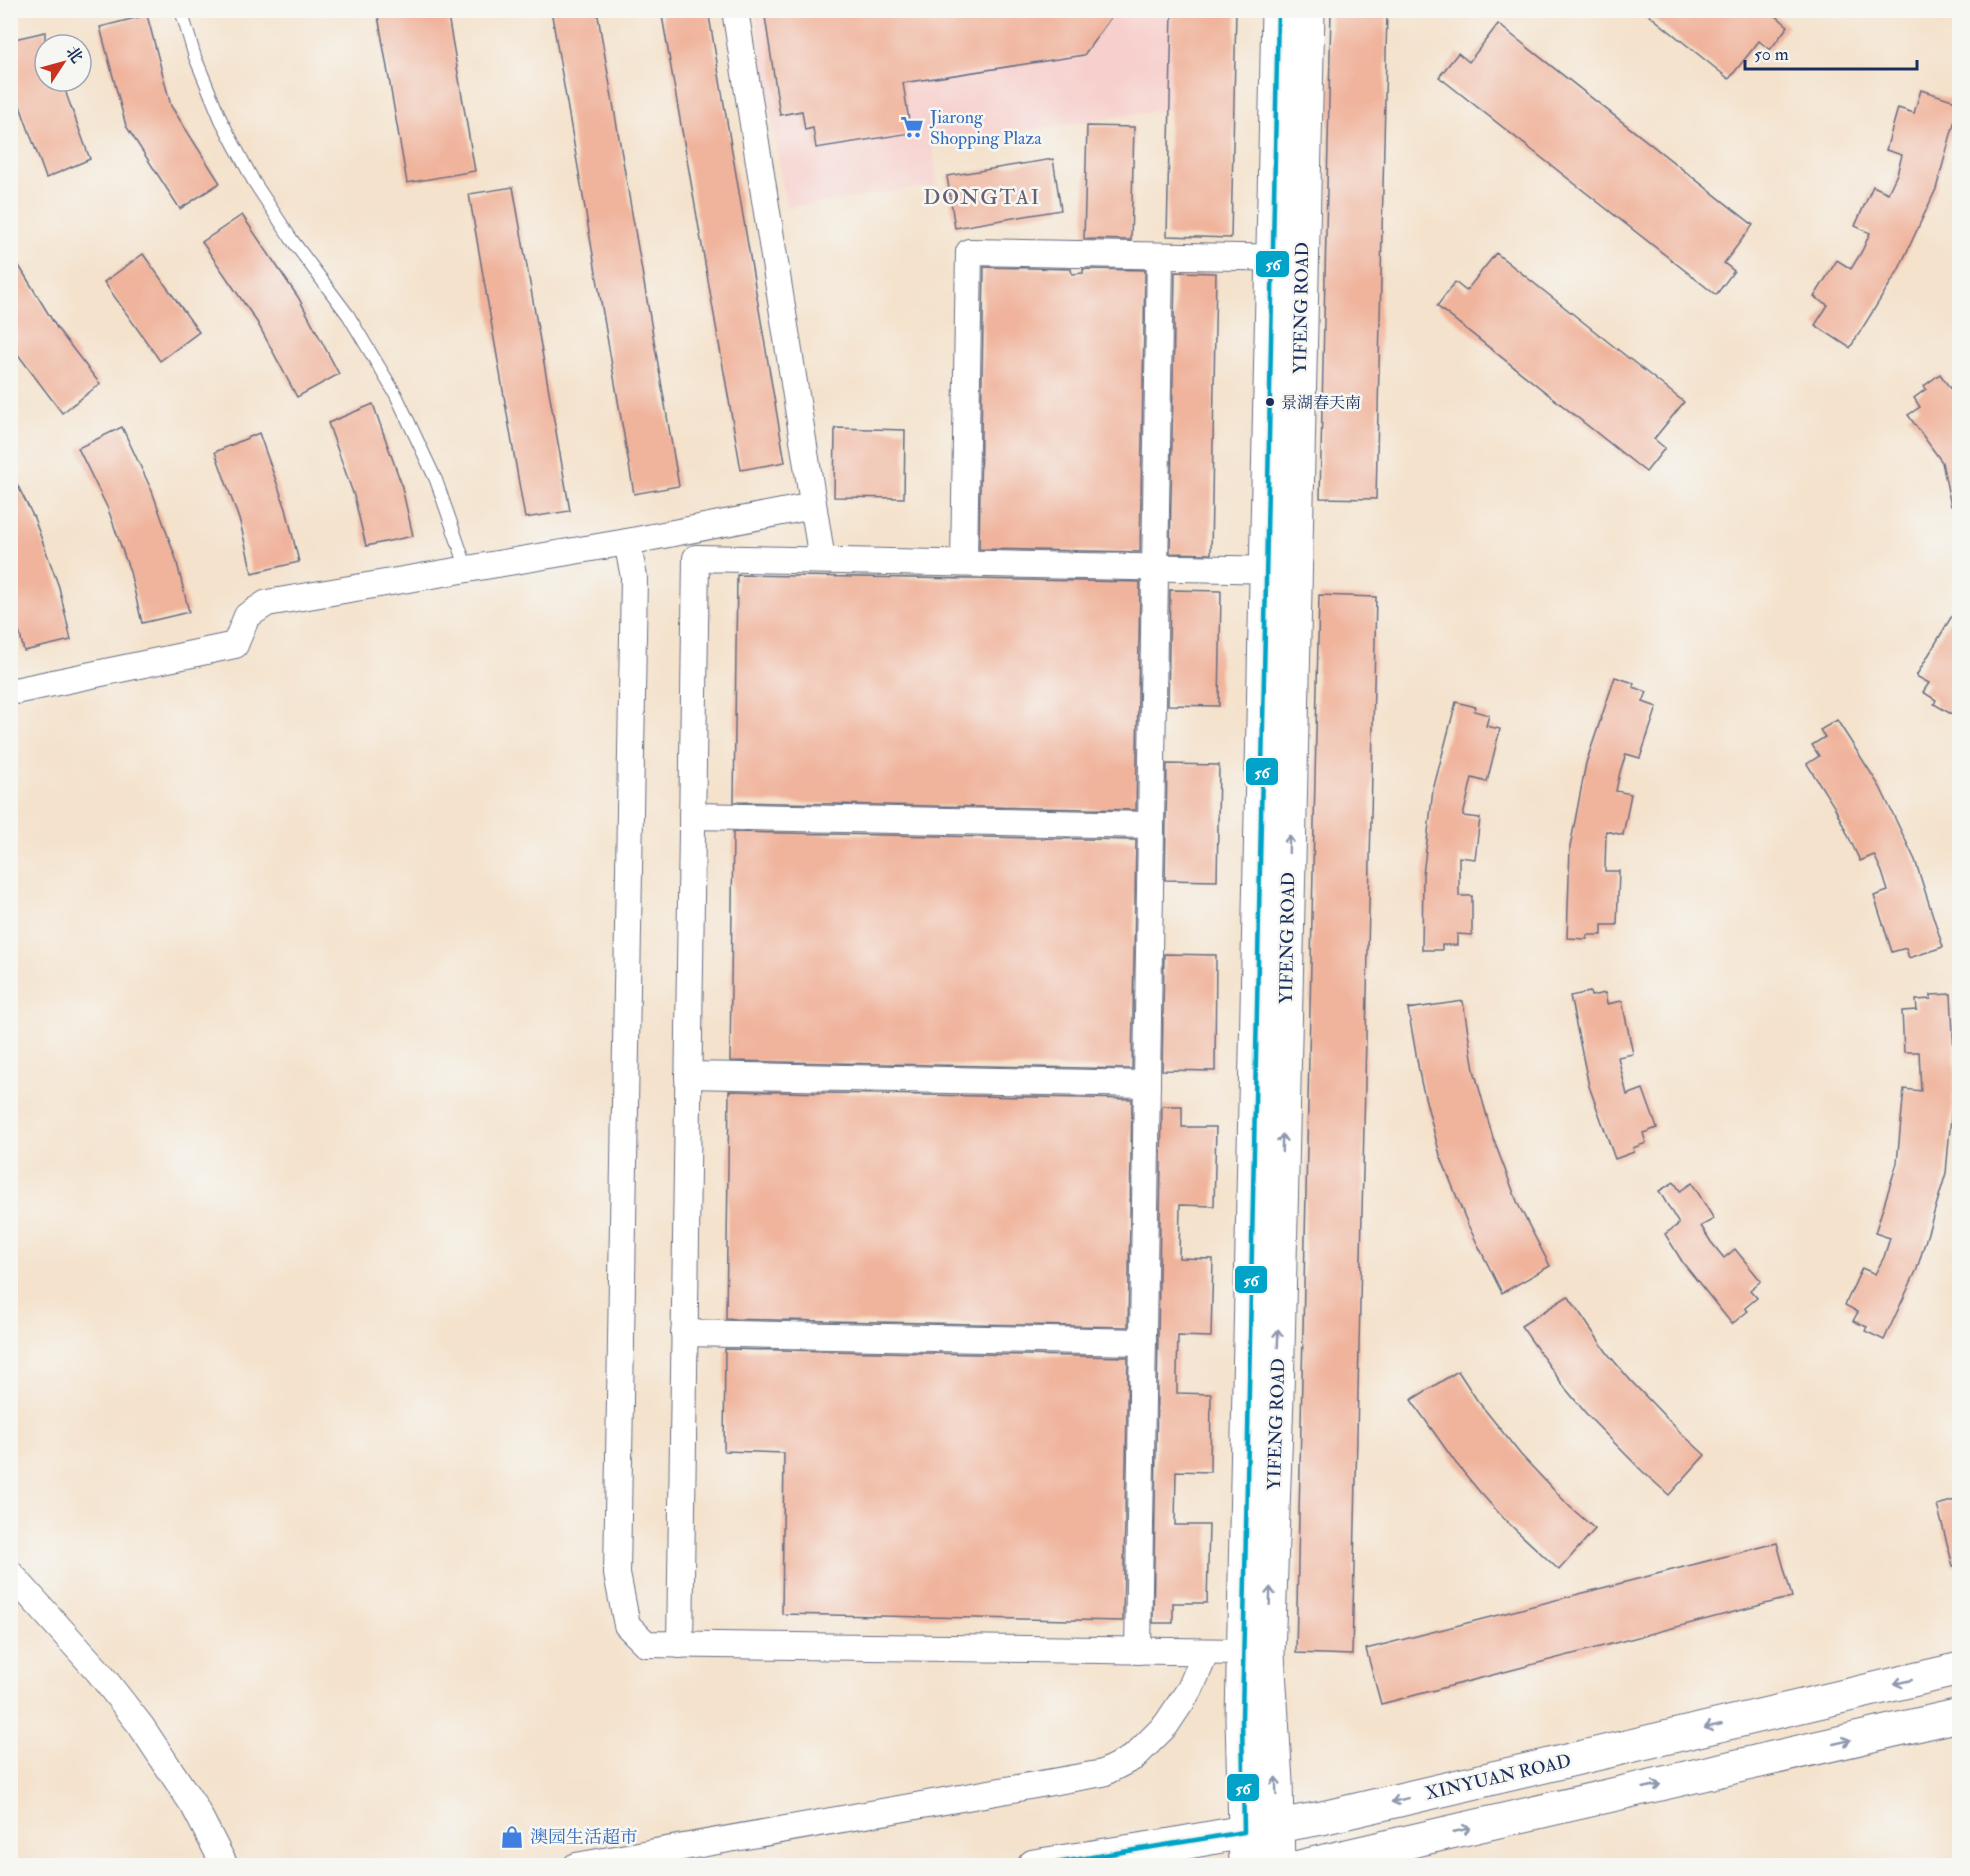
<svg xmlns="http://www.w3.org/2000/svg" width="1970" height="1876" viewBox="0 0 1970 1876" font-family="'IM FELL Double Pica','Noto Serif SC',serif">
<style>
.built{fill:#f7d0cd}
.building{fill:#f0b49c}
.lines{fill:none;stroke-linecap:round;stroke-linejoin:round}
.lane-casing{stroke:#676e84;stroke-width:14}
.street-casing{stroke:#676e84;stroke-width:28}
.secondary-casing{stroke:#676e84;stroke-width:35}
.primary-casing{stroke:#676e84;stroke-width:35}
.lane{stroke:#fff;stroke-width:12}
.street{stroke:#fff;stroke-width:26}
.secondary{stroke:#fff;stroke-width:33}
.primary{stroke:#fff;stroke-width:33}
.bus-1-casing{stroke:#f6f6f2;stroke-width:9}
.bus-1{stroke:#01a3c8;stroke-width:4.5}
.oneway{stroke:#8d97ae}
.bus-dot{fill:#1b2f5e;stroke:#f6f6f2;stroke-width:2}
.labels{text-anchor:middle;stroke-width:5;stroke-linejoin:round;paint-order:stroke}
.bus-label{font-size:16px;fill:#1b2f5e;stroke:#f6f6f2;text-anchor:start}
.shop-label{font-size:18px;fill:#366cbe;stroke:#f6f6f2;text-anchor:start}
.street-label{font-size:18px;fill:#1b2f5e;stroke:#f6f6f2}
.quarter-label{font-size:21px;letter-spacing:1.5px;fill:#665e74;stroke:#f6f6f2}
.line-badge{stroke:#f6f6f2;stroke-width:2}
.badge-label{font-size:16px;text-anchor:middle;font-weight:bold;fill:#fff}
</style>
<rect width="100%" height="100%" fill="#f6f6f2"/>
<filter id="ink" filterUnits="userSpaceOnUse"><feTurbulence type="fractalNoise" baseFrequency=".0167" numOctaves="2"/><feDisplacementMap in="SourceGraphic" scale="12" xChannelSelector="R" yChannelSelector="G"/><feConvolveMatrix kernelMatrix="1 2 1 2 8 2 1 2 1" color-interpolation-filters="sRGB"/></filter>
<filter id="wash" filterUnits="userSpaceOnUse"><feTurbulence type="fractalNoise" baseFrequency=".008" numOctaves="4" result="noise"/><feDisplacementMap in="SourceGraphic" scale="24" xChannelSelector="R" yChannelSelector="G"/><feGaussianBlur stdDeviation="1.35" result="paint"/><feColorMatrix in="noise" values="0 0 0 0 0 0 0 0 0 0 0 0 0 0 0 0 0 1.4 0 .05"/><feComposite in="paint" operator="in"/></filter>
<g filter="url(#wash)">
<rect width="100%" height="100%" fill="#f4e2cc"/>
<path class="built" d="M 755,11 L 1172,11 L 1169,109 L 932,145 L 937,185 L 786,208 Z"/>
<g id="blocks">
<g class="building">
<path d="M 377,10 L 447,10 L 475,171 L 407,183 Z"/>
<path d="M 551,10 L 597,10 L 679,486 L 634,494 Z"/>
<path d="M 661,10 L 708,10 L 785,462 L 741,470 Z"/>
<path d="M 764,10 L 1116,10 L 1084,55 L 903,83 L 911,133 L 816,148 L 813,128 L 805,130 L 802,111 L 780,115 Z"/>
<path d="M 1172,10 L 1236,10 L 1231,238 L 1167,236 Z"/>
<path d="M 1331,10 L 1387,10 L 1376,499 L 1320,498 Z"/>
<path d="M 1643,10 L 1769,10 L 1788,26 L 1770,50 L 1759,41 L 1729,79 Z"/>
<path d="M 147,15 L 171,106 L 220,183 L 180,209 L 126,126 L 100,27 Z"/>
<path d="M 1498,24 L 1753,225 L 1724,263 L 1734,271 L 1716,295 L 1439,77 L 1458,53 L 1469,62 Z"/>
<path d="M 45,32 L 45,81 L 63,81 L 67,96 L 90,159 L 46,178 L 21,109 L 10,67 L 10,40 Z"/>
<path d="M 1921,90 L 1959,102 L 1959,105 L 1936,189 L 1898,271 L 1850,348 L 1815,325 L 1828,305 L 1814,297 L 1837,260 L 1851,269 L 1862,251 L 1870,233 L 1855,226 L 1873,186 L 1888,193 L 1897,174 L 1902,155 L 1886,150 L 1898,108 L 1914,113 Z"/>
<path d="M 1087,126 L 1134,127 L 1131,240 L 1084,239 Z"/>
<path d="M 1053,159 L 1061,210 L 955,228 L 947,176 Z"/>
<path d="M 513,187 L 570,511 L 525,518 L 469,194 Z"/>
<path d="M 242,215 L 298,297 L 339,374 L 297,397 L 257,322 L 202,242 Z"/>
<path d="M 10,251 L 57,328 L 100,384 L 62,413 L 10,344 Z"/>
<path d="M 1496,253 L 1684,402 L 1654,439 L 1665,448 L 1646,472 L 1437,306 L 1455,282 L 1466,291 Z"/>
<path d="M 143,254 L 199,332 L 160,361 L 104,282 Z"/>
<path d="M 984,267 L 1071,269 L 1072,274 L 1083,273 L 1083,269 L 1145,270 L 1140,552 L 979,549 Z"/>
<path d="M 1175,272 L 1216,273 L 1211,554 L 1170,553 Z"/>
<path d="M 1940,374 L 1959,401 L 1959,505 L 1951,506 L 1942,462 L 1908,415 L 1920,407 L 1914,398 L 1926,389 L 1924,386 Z"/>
<path d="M 373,404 L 401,483 L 413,536 L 366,546 L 354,496 L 328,423 Z"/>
<path d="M 122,427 L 152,491 L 176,559 L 189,612 L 142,623 L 130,572 L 108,509 L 78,448 Z"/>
<path d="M 835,428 L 905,430 L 904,498 L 834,497 Z"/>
<path d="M 259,433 L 286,509 L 299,562 L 252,573 L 240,522 L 215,452 Z"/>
<path d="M 10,470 L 34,518 L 59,587 L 71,640 L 24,651 L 10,595 Z"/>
<path d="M 737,575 L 1140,582 L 1136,810 L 734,802 Z"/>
<path d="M 1170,590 L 1221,591 L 1219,706 L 1168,705 Z"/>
<path d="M 1319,595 L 1376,597 L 1352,1655 L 1296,1653 Z"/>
<path d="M 1959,604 L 1959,701 L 1951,714 L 1934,704 L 1936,700 L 1923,692 L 1929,683 L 1916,676 Z"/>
<path d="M 1615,677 L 1634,683 L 1633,687 L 1647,692 L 1643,702 L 1657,707 L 1640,758 L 1626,754 L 1620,772 L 1616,791 L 1631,794 L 1623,835 L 1606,831 L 1605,871 L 1619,871 L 1617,925 L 1602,925 L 1602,935 L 1587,935 L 1587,939 L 1567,938 L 1570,847 L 1586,763 Z"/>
<path d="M 1456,702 L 1476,707 L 1474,711 L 1489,715 L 1486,726 L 1500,729 L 1487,782 L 1472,778 L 1463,816 L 1480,818 L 1475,859 L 1459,857 L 1459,896 L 1472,896 L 1472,935 L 1457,934 L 1457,945 L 1442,945 L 1442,950 L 1422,950 L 1423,875 L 1433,790 Z"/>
<path d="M 1837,720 L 1880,787 L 1915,860 L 1943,947 L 1909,958 L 1906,948 L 1892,952 L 1874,896 L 1888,891 L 1882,872 L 1874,855 L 1860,861 L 1835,808 L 1807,764 L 1819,756 L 1812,745 L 1825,737 L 1820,730 Z"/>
<path d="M 1167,764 L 1219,765 L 1217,881 L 1165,880 Z"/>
<path d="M 733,832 L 1136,840 L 1132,1069 L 730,1061 Z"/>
<path d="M 1164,954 L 1216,955 L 1215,1071 L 1162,1070 Z"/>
<path d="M 1590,992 L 1591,996 L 1605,993 L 1607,1004 L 1622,1001 L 1633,1054 L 1618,1057 L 1627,1095 L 1643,1089 L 1657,1128 L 1643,1133 L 1646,1143 L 1633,1148 L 1634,1152 L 1615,1159 L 1589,1086 L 1570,996 Z"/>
<path d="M 1951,994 L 1955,1072 L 1946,1173 L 1917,1269 L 1884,1340 L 1865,1331 L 1867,1327 L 1853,1321 L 1858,1312 L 1845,1305 L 1862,1268 L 1875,1274 L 1884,1257 L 1890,1238 L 1875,1233 L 1897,1163 L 1904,1089 L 1921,1091 L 1919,1052 L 1904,1052 L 1902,1011 L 1917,1010 L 1916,1000 L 1931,999 L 1931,995 Z"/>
<path d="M 1463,1001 L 1474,1070 L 1493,1138 L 1518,1204 L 1550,1266 L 1502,1293 L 1468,1225 L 1440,1155 L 1421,1082 L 1408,1009 Z"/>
<path d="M 729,1091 L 1132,1099 L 1128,1327 L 726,1319 Z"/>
<path d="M 1162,1106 L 1182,1106 L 1182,1127 L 1216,1127 L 1214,1206 L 1180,1205 L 1179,1258 L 1213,1259 L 1211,1337 L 1178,1336 L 1177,1373 L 1177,1393 L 1211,1394 L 1210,1472 L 1176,1471 L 1175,1525 L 1209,1525 L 1207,1603 L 1173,1603 L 1173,1623 L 1153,1623 Z"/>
<path d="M 1674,1182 L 1680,1191 L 1692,1183 L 1714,1219 L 1701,1226 L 1711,1242 L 1724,1258 L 1735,1249 L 1761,1281 L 1750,1290 L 1757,1298 L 1745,1308 L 1748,1311 L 1732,1324 L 1683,1263 L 1665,1234 L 1679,1224 L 1659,1191 Z"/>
<path d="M 1568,1296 L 1608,1354 L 1631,1381 L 1679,1431 L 1705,1455 L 1669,1495 L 1642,1471 L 1589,1417 L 1565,1388 L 1521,1326 Z"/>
<path d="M 725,1349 L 1128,1357 L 1123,1621 L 782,1614 L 784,1453 L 724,1451 Z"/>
<path d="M 1458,1371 L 1477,1400 L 1521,1455 L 1569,1506 L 1595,1529 L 1559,1570 L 1505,1520 L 1479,1491 L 1455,1462 L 1411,1400 Z"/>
<path d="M 1959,1499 L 1959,1565 L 1953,1566 L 1937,1505 Z"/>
<path d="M 1777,1543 L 1792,1597 L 1381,1704 L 1366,1649 Z"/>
</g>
</g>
</g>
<g filter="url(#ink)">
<use href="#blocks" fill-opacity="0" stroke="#676e84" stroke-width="1.5"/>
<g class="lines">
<g class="lane-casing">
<path id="lane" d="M 181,10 L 195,57 L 221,120 L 254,182 L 292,240 L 348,315 L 396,395 L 436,480 L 467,569"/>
</g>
<g class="street-casing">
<g id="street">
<path d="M 735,10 L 822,560"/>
<path d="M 627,542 L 634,577 L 617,1574 L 627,1625 L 646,1644 L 1243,1652 L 1261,1654"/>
<path d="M 964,563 L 969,252 L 1290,258"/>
<path d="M 10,692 L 235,645 L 247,616 L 267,603 L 627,542 L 813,506"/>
<path d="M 692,816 L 1151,825"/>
<path d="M 688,1075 L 1147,1084"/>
<path d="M 684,1333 L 1143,1342"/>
<path d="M 10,1573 L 98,1671 L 141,1726 L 194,1806 L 225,1866"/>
<path d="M 680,1645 L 696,558 L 1283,570"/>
<path d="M 1138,1651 L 1160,256"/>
<path d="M 576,1866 L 1103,1773 L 1134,1757 L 1166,1725 L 1190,1689 L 1206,1652"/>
</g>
</g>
<g class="secondary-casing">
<g id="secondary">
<path d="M 1246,1866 L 1242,1719 L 1278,10"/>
<path d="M 1278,1866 L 1276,1782 L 1268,1655 L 1277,1396 L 1308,10"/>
</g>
</g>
<g class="primary-casing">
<g id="primary">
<path d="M 1034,1866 L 1171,1845 L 1322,1818 L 1960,1669"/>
<path d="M 1303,1866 L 1960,1715"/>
</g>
</g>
<use href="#lane" class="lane"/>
<use href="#street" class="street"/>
<use href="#secondary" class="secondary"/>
<use href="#primary" class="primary"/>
<g class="bus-1-casing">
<path id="bus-1" d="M 1037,1866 L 1244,1832 L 1242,1719 L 1278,10"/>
</g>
<use href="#bus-1" class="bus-1"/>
</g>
<defs><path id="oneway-shaft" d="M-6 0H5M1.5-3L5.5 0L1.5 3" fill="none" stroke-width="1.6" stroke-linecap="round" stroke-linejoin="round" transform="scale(1.5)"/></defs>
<g class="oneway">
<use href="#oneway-shaft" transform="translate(1289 844) rotate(-89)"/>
<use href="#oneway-shaft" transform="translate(1282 1143) rotate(-89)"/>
<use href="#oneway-shaft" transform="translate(1278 1338) rotate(-89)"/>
<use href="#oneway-shaft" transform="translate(1270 1596) rotate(-88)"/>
<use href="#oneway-shaft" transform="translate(1903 1682) rotate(167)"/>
<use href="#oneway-shaft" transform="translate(1713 1726) rotate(167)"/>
<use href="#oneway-shaft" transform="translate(1842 1742) rotate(-13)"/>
<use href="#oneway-shaft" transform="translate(1276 1786) rotate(-92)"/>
<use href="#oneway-shaft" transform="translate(1652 1786) rotate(-13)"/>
<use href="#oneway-shaft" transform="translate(1400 1800) rotate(167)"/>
<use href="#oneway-shaft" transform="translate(1462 1830) rotate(-13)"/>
</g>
</g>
<defs>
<g id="supermarket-bare" transform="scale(1.8)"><path d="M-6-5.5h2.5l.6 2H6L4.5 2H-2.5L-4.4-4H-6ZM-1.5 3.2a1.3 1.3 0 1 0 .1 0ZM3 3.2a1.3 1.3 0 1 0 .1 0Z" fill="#3f7fe0" stroke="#f6f6f2" stroke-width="2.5" paint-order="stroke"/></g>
<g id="shop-bare" transform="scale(1.8)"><path d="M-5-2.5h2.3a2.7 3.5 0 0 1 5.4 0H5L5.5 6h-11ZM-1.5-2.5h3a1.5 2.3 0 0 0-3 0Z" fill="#3f7fe0" stroke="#f6f6f2" stroke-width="2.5" paint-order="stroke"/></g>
</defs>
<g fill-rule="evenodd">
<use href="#supermarket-bare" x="912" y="127"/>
<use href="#shop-bare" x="512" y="1837"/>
</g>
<circle class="bus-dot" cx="1270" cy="402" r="5"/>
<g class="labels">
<g class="bus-label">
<text x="1281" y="408">景湖春天南</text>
</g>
<g class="shop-label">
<text x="930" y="123">Jiarong<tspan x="930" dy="21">Shopping Plaza</tspan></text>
<text x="530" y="1843">澳园生活超市</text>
</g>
<g class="street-label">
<text transform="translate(1301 308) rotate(-89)" y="6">YIFENG ROAD</text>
<text transform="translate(1287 938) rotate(-89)" y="6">YIFENG ROAD</text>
<text transform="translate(1276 1424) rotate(-88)" y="6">YIFENG ROAD</text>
<text transform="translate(1498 1777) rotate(-13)" y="6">XINYUAN ROAD</text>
</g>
<g class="quarter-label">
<text x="982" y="204">DONGTAI</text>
</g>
</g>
<g class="line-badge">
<rect x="1255" y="250" width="35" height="28" rx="6" fill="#01a3c8"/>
<rect x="1245" y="757" width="34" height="29" rx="6" fill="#01a3c8"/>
<rect x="1234" y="1265" width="34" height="29" rx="6" fill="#01a3c8"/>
<rect x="1226" y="1773" width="34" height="29" rx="6" fill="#01a3c8"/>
</g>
<g class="badge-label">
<text x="1273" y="270">56</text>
<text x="1262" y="778">56</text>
<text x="1251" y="1286">56</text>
<text x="1243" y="1794">56</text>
</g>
<rect width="1970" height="1876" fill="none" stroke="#f6f6f2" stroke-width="36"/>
<g transform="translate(63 63) rotate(54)"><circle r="28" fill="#f6f6f2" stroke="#9ea6b7" stroke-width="1.5"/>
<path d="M0-4.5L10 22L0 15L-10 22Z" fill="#c8321e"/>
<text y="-9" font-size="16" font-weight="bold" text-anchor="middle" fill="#1b2f5e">北</text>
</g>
<path d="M1745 60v9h172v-9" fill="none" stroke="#1b2f5e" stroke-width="3"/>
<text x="1754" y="60" font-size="18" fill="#1b2f5e" stroke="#f6f6f2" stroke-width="4.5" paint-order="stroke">50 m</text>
</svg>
